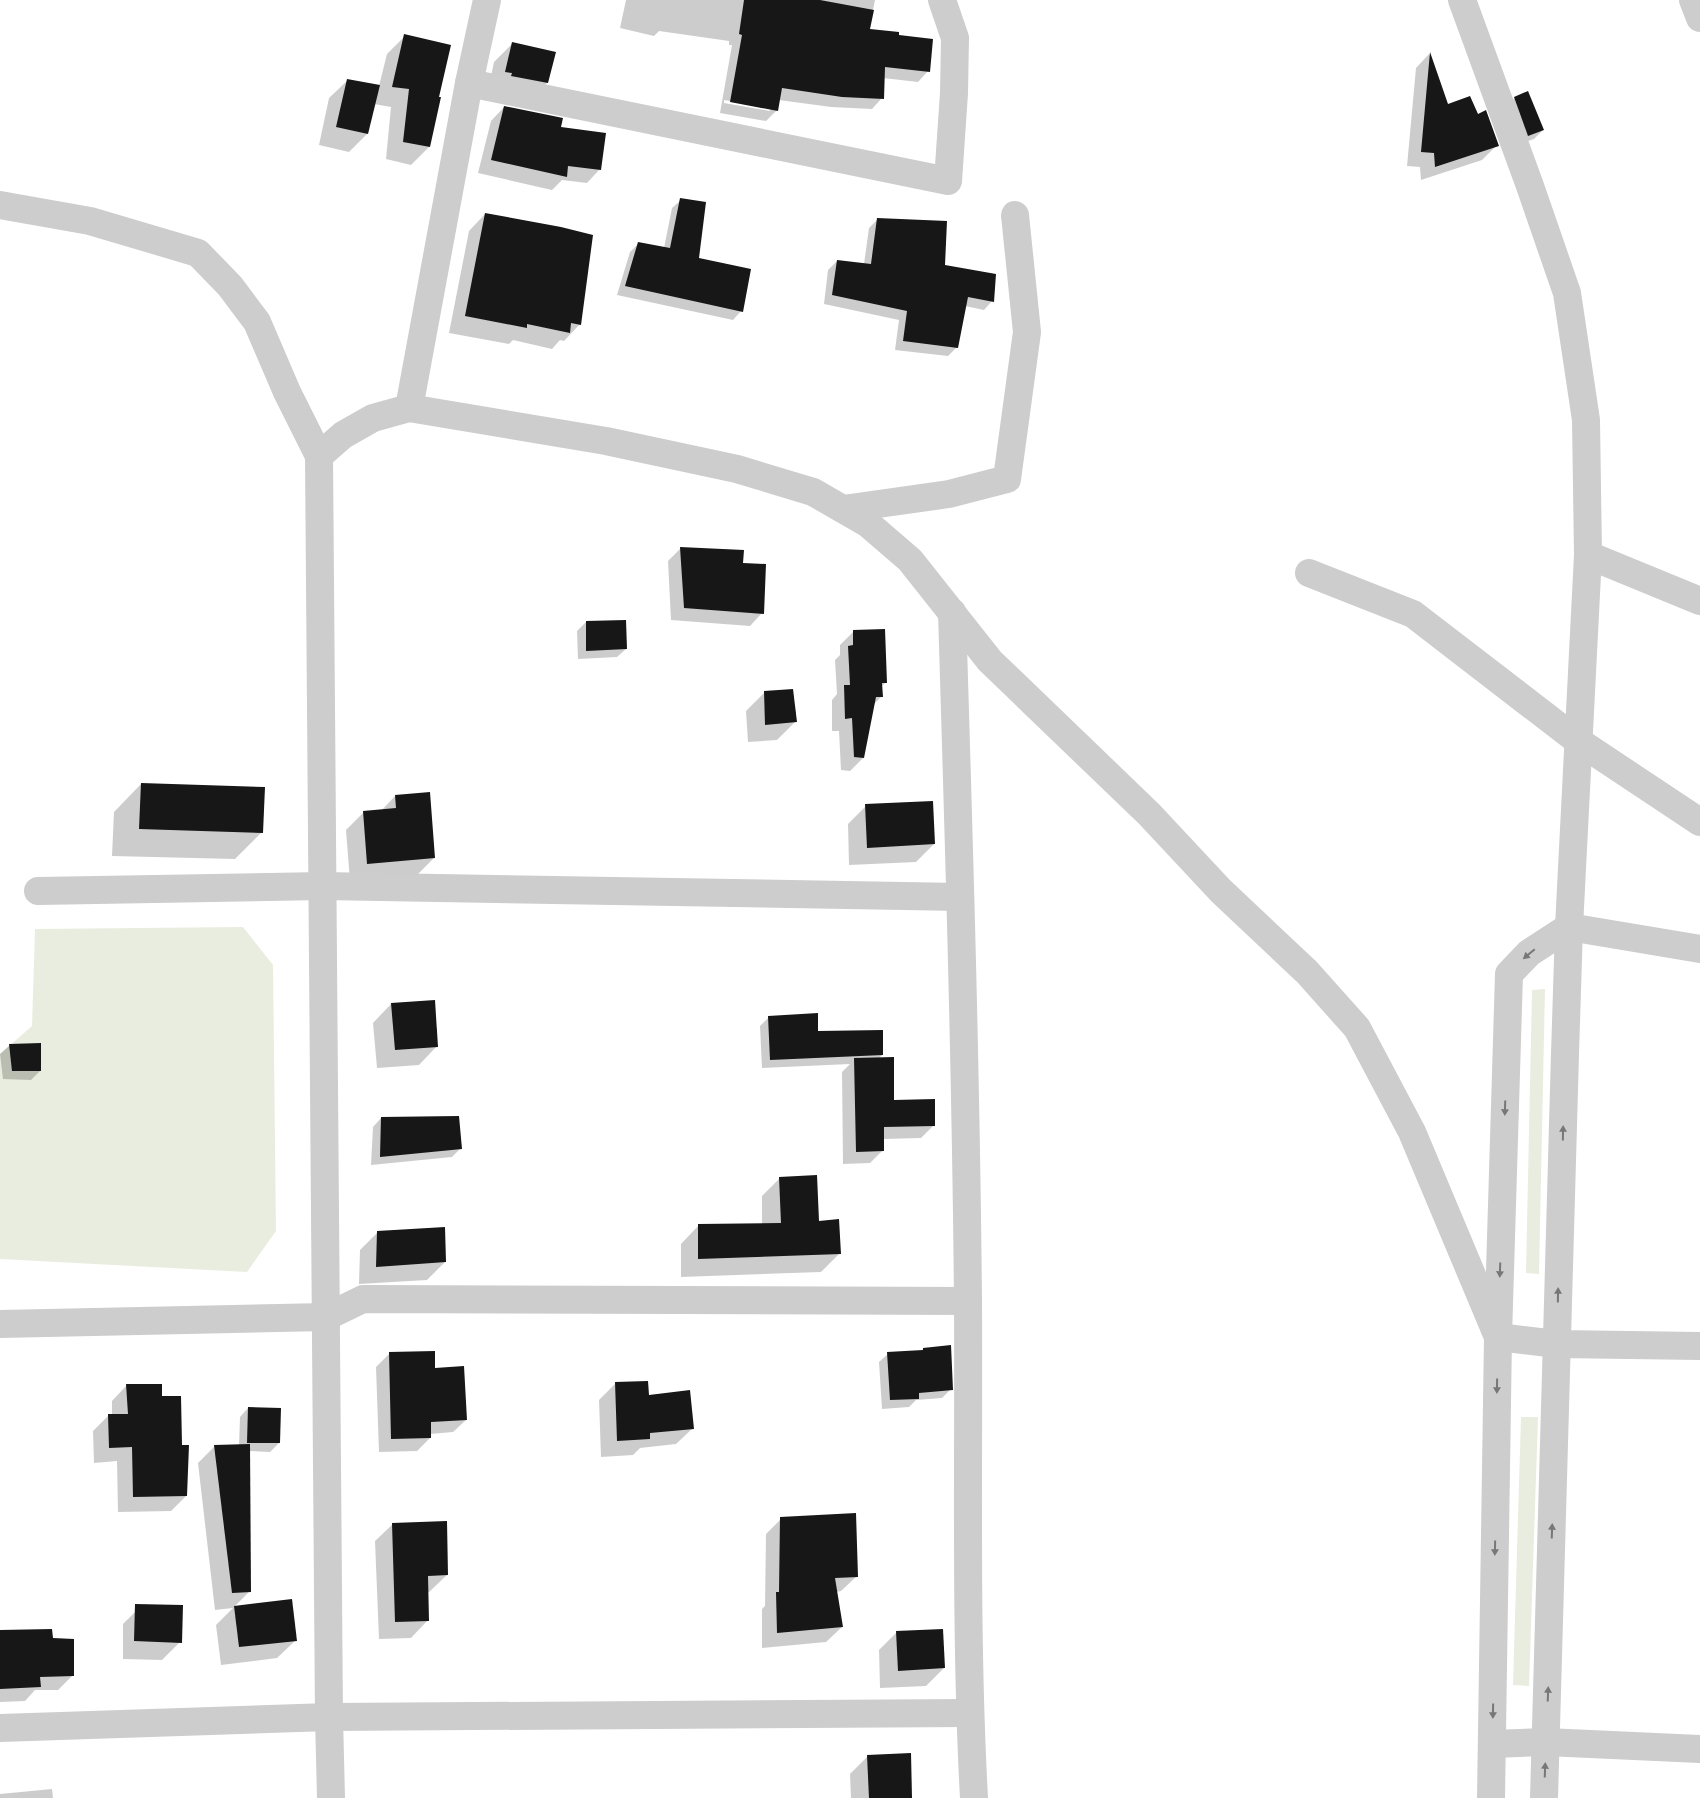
<svg xmlns="http://www.w3.org/2000/svg" width="1700" height="1798" viewBox="0 0 1700 1798" font-family="'Roboto Condensed',sans-serif">
<style>
.green{fill:#e9eddf}
.shadow{fill:#0003;fill-rule:evenodd}
.building{fill:#171717}
.lines{fill:none;stroke-linecap:round;stroke-linejoin:round}
.minor{stroke:#cdcdcd;stroke-width:28}
.oneway{fill:#777}
</style>
<rect width="100%" height="100%" fill="#fff"/>
<g class="green">
<path d="M 243,927 L 273,965 L 276,1231 L 247,1272 L 0,1259 L 0,1054 L 32,1026 L 35,929 Z"/>
<path d="M 1545,989 L 1539,1274 L 1526,1273 L 1532,990 Z"/>
<path d="M 1521,1417 L 1538,1417 L 1529,1686 L 1513,1685 Z"/>
</g>
<g class="shadow">
<path d="M 626,0 L 875,0 L 869,30 L 928,71 L 918,82 L 883,78 L 882,98 L 872,109 L 831,107 L 779,100 L 777,110 L 766,121 L 720,113 L 732,45 L 729,45 L 729,41 L 659,31 L 654,36 L 620,28 ZM 724,100 L 770,108 L 770,111 L 724,103 Z"/>
<path d="M 405,36 L 438,98 L 429,147 L 411,165 L 386,159 L 391,107 L 374,104 L 367,134 L 349,152 L 319,145 L 329,98 L 348,80 L 379,86 L 387,54 Z"/>
<path d="M 512,44 L 547,83 L 529,101 L 488,90 L 494,62 Z"/>
<path d="M 1429,54 L 1448,105 L 1477,115 L 1497,145 L 1482,160 L 1421,180 L 1420,167 L 1407,166 L 1416,68 Z"/>
<path d="M 1515,98 L 1543,130 L 1534,139 L 1519,144 L 1506,107 Z"/>
<path d="M 504,107 L 559,128 L 600,169 L 587,183 L 562,180 L 552,190 L 478,173 L 491,121 Z"/>
<path d="M 681,200 L 698,259 L 741,311 L 733,320 L 617,295 L 630,252 L 639,243 L 664,248 L 672,208 Z"/>
<path d="M 485,214 L 580,324 L 564,341 L 560,340 L 552,349 L 513,340 L 509,344 L 449,333 L 469,231 Z"/>
<path d="M 878,219 L 992,301 L 984,310 L 965,306 L 957,347 L 948,356 L 895,350 L 899,320 L 824,304 L 828,270 L 837,261 L 864,264 L 869,228 Z"/>
<path d="M 681,548 L 741,565 L 762,613 L 750,626 L 671,620 L 668,561 Z"/>
<path d="M 586,622 L 626,649 L 617,657 L 578,659 L 577,631 Z"/>
<path d="M 853,632 L 886,682 L 881,687 L 881,697 L 873,705 L 863,758 L 850,771 L 841,770 L 839,731 L 832,731 L 832,700 L 837,694 L 835,660 L 840,655 L 840,645 Z"/>
<path d="M 764,693 L 795,722 L 777,740 L 748,742 L 746,711 Z"/>
<path d="M 141,784 L 262,832 L 235,859 L 112,856 L 114,812 Z"/>
<path d="M 395,796 L 434,858 L 416,876 L 350,881 L 346,830 L 364,812 L 381,811 Z"/>
<path d="M 866,806 L 934,844 L 916,862 L 849,865 L 848,824 Z"/>
<path d="M 434,1001 L 437,1046 L 419,1065 L 377,1068 L 373,1023 L 391,1004 Z"/>
<path d="M 769,1017 L 882,1055 L 878,1059 L 893,1101 L 934,1125 L 921,1138 L 883,1139 L 883,1150 L 870,1163 L 843,1164 L 842,1072 L 850,1064 L 762,1068 L 760,1026 Z"/>
<path d="M 9,1046 L 40,1071 L 31,1080 L 3,1079 L 0,1054 Z"/>
<path d="M 381,1118 L 461,1148 L 452,1157 L 371,1165 L 373,1127 Z"/>
<path d="M 780,1178 L 839,1254 L 821,1272 L 681,1277 L 681,1244 L 699,1225 L 762,1224 L 762,1196 Z"/>
<path d="M 378,1232 L 445,1262 L 427,1280 L 359,1284 L 360,1250 Z"/>
<path d="M 923,1349 L 951,1389 L 942,1398 L 916,1400 L 909,1407 L 882,1409 L 879,1362 L 888,1354 L 921,1352 Z"/>
<path d="M 389,1354 L 434,1370 L 466,1420 L 453,1432 L 430,1434 L 430,1438 L 417,1451 L 379,1452 L 376,1367 Z"/>
<path d="M 615,1384 L 647,1396 L 693,1428 L 676,1444 L 640,1448 L 633,1455 L 601,1457 L 599,1400 Z"/>
<path d="M 127,1385 L 161,1398 L 181,1447 L 186,1496 L 171,1511 L 118,1512 L 117,1461 L 94,1463 L 93,1431 L 108,1416 L 112,1416 L 112,1401 Z"/>
<path d="M 248,1408 L 279,1443 L 270,1452 L 249,1451 L 250,1591 L 234,1607 L 296,1640 L 277,1658 L 221,1665 L 216,1625 L 233,1608 L 215,1610 L 198,1463 L 215,1446 L 239,1446 L 240,1417 Z"/>
<path d="M 781,1519 L 857,1576 L 841,1591 L 836,1592 L 842,1627 L 826,1642 L 762,1648 L 762,1609 L 765,1606 L 766,1534 Z"/>
<path d="M 393,1524 L 447,1575 L 429,1592 L 427,1592 L 428,1620 L 411,1638 L 379,1639 L 375,1541 Z"/>
<path d="M 141,1606 L 180,1642 L 162,1660 L 123,1659 L 123,1624 Z"/>
<path d="M 0,1632 L 51,1640 L 72,1676 L 58,1690 L 35,1690 L 25,1701 L 0,1702 Z"/>
<path d="M 897,1632 L 944,1668 L 926,1686 L 880,1688 L 879,1650 Z"/>
<path d="M 868,1756 L 911,1798 L 851,1798 L 850,1774 Z"/>
<path d="M 52,1789 L 53,1798 L 0,1798 L 0,1794 Z"/>
</g>
<g class="building">
<path d="M 744,0 L 820,0 L 874,10 L 870,29 L 899,32 L 899,35 L 933,39 L 930,72 L 885,67 L 884,99 L 842,97 L 782,88 L 778,111 L 730,102 L 742,35 L 739,34 Z"/>
<path d="M 404,34 L 451,45 L 439,97 L 441,97 L 430,147 L 403,142 L 409,89 L 392,87 Z"/>
<path d="M 512,42 L 556,52 L 548,83 L 511,76 L 512,73 L 505,72 Z"/>
<path d="M 1430,52 L 1448,104 L 1470,96 L 1478,114 L 1486,110 L 1499,146 L 1435,167 L 1434,153 L 1421,152 Z"/>
<path d="M 347,79 L 380,85 L 368,134 L 336,127 Z"/>
<path d="M 1528,91 L 1544,130 L 1528,136 L 1514,97 Z"/>
<path d="M 504,106 L 563,118 L 561,127 L 606,133 L 601,170 L 568,166 L 567,177 L 491,160 Z"/>
<path d="M 680,198 L 706,202 L 699,258 L 751,269 L 743,312 L 625,286 L 638,242 L 670,248 Z"/>
<path d="M 485,213 L 561,227 L 593,235 L 581,325 L 571,323 L 570,333 L 527,324 L 527,328 L 465,316 Z"/>
<path d="M 877,218 L 947,221 L 945,265 L 996,274 L 994,302 L 968,297 L 958,348 L 903,341 L 907,311 L 832,295 L 837,260 L 871,264 Z"/>
<path d="M 680,547 L 744,550 L 743,563 L 766,564 L 764,614 L 684,608 Z"/>
<path d="M 626,620 L 627,649 L 586,651 L 586,621 Z"/>
<path d="M 885,629 L 887,683 L 882,683 L 883,697 L 876,697 L 864,758 L 854,757 L 852,718 L 845,719 L 844,685 L 850,685 L 848,646 L 853,645 L 853,630 Z"/>
<path d="M 793,689 L 797,722 L 765,725 L 764,691 Z"/>
<path d="M 141,783 L 265,787 L 263,833 L 139,829 Z"/>
<path d="M 430,792 L 435,858 L 367,864 L 363,811 L 396,808 L 395,795 Z"/>
<path d="M 933,801 L 935,844 L 867,848 L 865,804 Z"/>
<path d="M 435,1000 L 438,1047 L 395,1050 L 391,1003 Z"/>
<path d="M 818,1013 L 818,1031 L 883,1030 L 883,1055 L 770,1060 L 768,1016 Z"/>
<path d="M 41,1043 L 41,1071 L 12,1071 L 9,1044 Z"/>
<path d="M 894,1057 L 894,1100 L 935,1099 L 935,1126 L 884,1127 L 884,1151 L 856,1152 L 854,1058 Z"/>
<path d="M 459,1116 L 462,1149 L 380,1157 L 381,1117 Z"/>
<path d="M 817,1175 L 819,1221 L 839,1219 L 841,1254 L 698,1259 L 698,1224 L 781,1223 L 779,1177 Z"/>
<path d="M 445,1227 L 446,1262 L 376,1267 L 377,1231 Z"/>
<path d="M 951,1345 L 953,1390 L 919,1393 L 919,1399 L 890,1400 L 887,1352 L 923,1350 L 923,1348 Z"/>
<path d="M 435,1351 L 435,1368 L 464,1366 L 467,1420 L 431,1422 L 431,1438 L 391,1439 L 389,1352 Z"/>
<path d="M 648,1381 L 649,1395 L 690,1390 L 694,1429 L 650,1433 L 650,1439 L 617,1441 L 615,1382 Z"/>
<path d="M 126,1384 L 162,1384 L 162,1396 L 181,1396 L 182,1445 L 189,1445 L 187,1496 L 133,1497 L 132,1447 L 109,1448 L 108,1414 L 128,1414 Z"/>
<path d="M 248,1407 L 281,1408 L 280,1443 L 247,1443 Z"/>
<path d="M 250,1444 L 251,1592 L 232,1593 L 214,1445 Z"/>
<path d="M 856,1513 L 858,1577 L 835,1578 L 843,1627 L 777,1633 L 776,1592 L 779,1592 L 780,1517 Z"/>
<path d="M 447,1521 L 448,1575 L 428,1576 L 429,1621 L 395,1622 L 392,1523 Z"/>
<path d="M 292,1599 L 297,1641 L 239,1647 L 234,1606 Z"/>
<path d="M 135,1604 L 183,1605 L 182,1643 L 134,1641 Z"/>
<path d="M 52,1629 L 53,1638 L 74,1639 L 74,1676 L 40,1677 L 41,1687 L 0,1689 L 0,1630 Z"/>
<path d="M 943,1629 L 945,1668 L 898,1671 L 896,1631 Z"/>
<path d="M 911,1753 L 912,1798 L 869,1798 L 867,1755 Z"/>
</g>
<g class="lines">
<g class="minor">
<path d="M 1462,0 L 1530,186 L 1567,293 L 1586,420 L 1588,555 L 1569,927 L 1565,1054 L 1544,1798"/>
<path d="M 1693,0 L 1700,18"/>
<path d="M 469,83 L 948,181 L 954,93 L 955,38 L 942,0"/>
<path d="M 0,205 L 90,221 L 198,253 L 230,286 L 257,322 L 287,392 L 319,456 L 329,1717 L 331,1798"/>
<path d="M 409,408 L 469,83 L 487,0"/>
<path d="M 319,456 L 343,435 L 373,418 L 409,408 L 606,441 L 737,469 L 813,492 L 867,523 L 910,560 L 990,661 L 1149,814 L 1221,891 L 1307,972 L 1357,1028 L 1412,1132 L 1498,1337"/>
<path d="M 843,509 L 949,494 L 1007,479 L 1027,332 L 1015,215"/>
<path d="M 1588,555 L 1700,601"/>
<path d="M 1309,573 L 1413,614 L 1578,741 L 1700,822"/>
<path d="M 952,612 C 959,843 966,1073 968,1303 C 969,1468 965,1633 974,1798"/>
<path d="M 38,891 L 323,886 L 960,897"/>
<path d="M 0,1324 L 326,1317 L 363,1299 L 968,1301"/>
<path d="M 1498,1337 L 1557,1344 L 1700,1346"/>
<path d="M 0,1728 L 329,1717 L 969,1713"/>
<path d="M 1492,1744 L 1546,1742 L 1700,1749"/>
<path d="M 1491,1798 L 1498,1337 L 1509,974 L 1529,953 L 1569,927 L 1700,949"/>
</g>
</g>
<defs><path id="oneway-solid" d="M-6-.8H1V-3.2L6.5 0L1 3.2V.8H-6Z" transform="scale(1.25)"/></defs>
<g class="oneway">
<use href="#oneway-solid" transform="translate(1529 954) rotate(140)"/>
<use href="#oneway-solid" transform="translate(1505 1108) rotate(92)"/>
<use href="#oneway-solid" transform="translate(1563 1133) rotate(-89)"/>
<use href="#oneway-solid" transform="translate(1500 1270) rotate(92)"/>
<use href="#oneway-solid" transform="translate(1558 1295) rotate(-89)"/>
<use href="#oneway-solid" transform="translate(1497 1386) rotate(91)"/>
<use href="#oneway-solid" transform="translate(1552 1531) rotate(-88)"/>
<use href="#oneway-solid" transform="translate(1495 1548) rotate(91)"/>
<use href="#oneway-solid" transform="translate(1548 1694) rotate(-88)"/>
<use href="#oneway-solid" transform="translate(1493 1711) rotate(91)"/>
<use href="#oneway-solid" transform="translate(1545 1770) rotate(-88)"/>
</g>
</svg>
